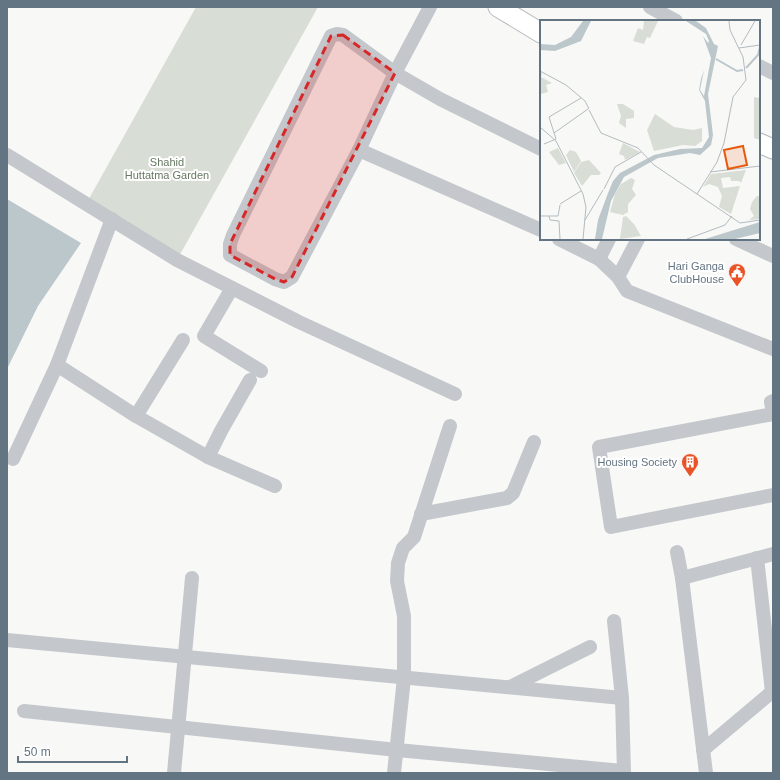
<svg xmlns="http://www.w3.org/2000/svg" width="780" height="780" viewBox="0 0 780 780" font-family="Arial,sans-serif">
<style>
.green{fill:#d8ded5}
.water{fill:#bcc7cc}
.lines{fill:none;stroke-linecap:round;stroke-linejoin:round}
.secondary-casing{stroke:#b4babf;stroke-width:21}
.street{stroke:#c4c8cc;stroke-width:14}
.secondary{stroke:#fff;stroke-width:19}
.marked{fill:#d62828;fill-opacity:0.2;stroke:#d62828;stroke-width:3;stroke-dasharray:8 5;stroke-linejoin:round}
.labels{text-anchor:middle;stroke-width:4;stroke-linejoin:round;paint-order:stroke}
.park-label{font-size:11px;fill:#667962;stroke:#fff}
.poi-label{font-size:11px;fill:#637482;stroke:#fff;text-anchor:end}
.inset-river{fill:none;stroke:#bcc7cc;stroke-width:2}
.inset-road{fill:none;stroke:#b3bbc1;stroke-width:1}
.view{fill:#e8590c;fill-opacity:0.15;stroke:#e8590c;stroke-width:2}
.inset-edge{fill:none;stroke:#637482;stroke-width:2}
</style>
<rect width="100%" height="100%" fill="#f8f8f6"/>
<path class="green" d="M 196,7 L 318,7 L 177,260 L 86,204 Z"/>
<path class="water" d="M 7,199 L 81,243 L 38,306 L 7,369 Z"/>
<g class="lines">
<g class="secondary-casing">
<g id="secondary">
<path d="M 498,7 L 541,33"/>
<path d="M 759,143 L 773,149"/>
</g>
</g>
<g class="street">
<path d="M 430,7 L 395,73 L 343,35 L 337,34 L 331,36 L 233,235 L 230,244 L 230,255 L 275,279 L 284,282 L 292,277 L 359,150 L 395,73 L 440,99 L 541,149"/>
<path d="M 650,7 L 676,21"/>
<path d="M 759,66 L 773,73"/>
<path d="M 359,150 L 541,230"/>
<path d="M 7,155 L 177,260 L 299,322 L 455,394"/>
<path d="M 559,239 L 599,259 L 618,277"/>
<path d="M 638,239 L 618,277 L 627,291 L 773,349"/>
<path d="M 736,239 L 773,256"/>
<path d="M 599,259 L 609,239"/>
<path d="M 232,288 L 204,336 L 261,371"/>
<path d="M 57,365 L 136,416 L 208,457 L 275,486"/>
<path d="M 773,401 L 771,402 L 773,413"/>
<path d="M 773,414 L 599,447 L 611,527 L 773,495"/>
<path d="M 136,416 L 183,340"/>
<path d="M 208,457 L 221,431 L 250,380"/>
<path d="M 13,459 L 57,365 L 112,219"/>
<path d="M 421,514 L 507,498 L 513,493 L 534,442"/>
<path d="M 677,552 L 682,578 L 706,773"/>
<path d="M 757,558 L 772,692"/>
<path d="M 682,578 L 773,554"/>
<path d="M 614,621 L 622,698 L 624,773"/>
<path d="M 7,640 L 622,698"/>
<path d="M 510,687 L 590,647"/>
<path d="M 24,711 L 397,750 L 623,771"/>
<path d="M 703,750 L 773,691"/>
<path d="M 174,773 L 192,578"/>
<path d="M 394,773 L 404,678 L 404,616 L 397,581 L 398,563 L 403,548 L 414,537 L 450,426"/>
</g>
<use href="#secondary" class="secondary"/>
</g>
<path class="marked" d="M 343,35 L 395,73 L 292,277 L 284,282 L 275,279 L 230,255 L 230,244 L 331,36 Z"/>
<defs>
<g id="civic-pin" transform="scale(0.9)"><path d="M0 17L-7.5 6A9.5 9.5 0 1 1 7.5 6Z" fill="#e85426" stroke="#fff"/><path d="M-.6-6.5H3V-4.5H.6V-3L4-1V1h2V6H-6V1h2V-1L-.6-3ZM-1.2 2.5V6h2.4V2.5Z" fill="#fff"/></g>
<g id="building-pin" transform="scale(0.9)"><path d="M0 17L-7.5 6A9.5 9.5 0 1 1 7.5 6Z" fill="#e85426" stroke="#fff"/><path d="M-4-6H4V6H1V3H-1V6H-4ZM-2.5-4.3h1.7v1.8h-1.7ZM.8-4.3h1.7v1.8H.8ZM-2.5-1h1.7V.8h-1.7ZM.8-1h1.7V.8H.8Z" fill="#fff"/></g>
</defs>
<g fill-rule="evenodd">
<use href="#civic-pin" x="737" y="272"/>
<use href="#building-pin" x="690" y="462"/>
</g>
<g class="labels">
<g class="park-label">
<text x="167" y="166">Shahid<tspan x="167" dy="13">Huttatma Garden</tspan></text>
</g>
<g class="poi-label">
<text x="724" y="270">Hari Ganga<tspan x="724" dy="13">ClubHouse</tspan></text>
<text x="677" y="466">Housing Society</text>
</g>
</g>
<g transform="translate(540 20)">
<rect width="220" height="220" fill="#f8f8f6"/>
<path d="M 104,1 L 118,1 L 110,18 L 107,17 L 104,24 L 93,21 L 98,8 L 103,10 ZM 0,52 L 2,53 L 1,57 L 12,63 L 6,65 L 8,72 L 1,74 L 0,79 ZM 214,77 L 220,78 L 220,120 L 214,118 ZM 77,84 L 83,84 L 94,91 L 94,98 L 86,99 L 86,108 L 79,103 L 81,96 ZM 115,94 L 134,107 L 153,110 L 162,108 L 162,121 L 155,126 L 143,125 L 114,131 L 107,110 ZM 83,123 L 100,132 L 85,140 L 84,136 L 79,134 ZM 18,128 L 26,143 L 19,145 L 9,132 ZM 30,130 L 36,132 L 41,141 L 34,152 L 26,135 ZM 49,140 L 61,153 L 59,155 L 51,155 L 42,166 L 34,153 L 41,142 ZM 206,150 L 201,163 L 199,161 L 191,161 L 190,157 L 181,158 L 183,168 L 200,166 L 191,194 L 179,187 L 182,176 L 178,167 L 169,164 L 163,167 L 171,154 ZM 91,158 L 95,160 L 92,169 L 96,175 L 88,184 L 88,192 L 83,195 L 70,192 L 75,174 L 81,164 ZM 217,176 L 220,176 L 220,199 L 209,200 L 214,196 L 210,189 L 212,182 ZM 86,196 L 94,204 L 101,216 L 80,219 L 83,197 Z" fill="#d8ded5"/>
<path d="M 43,1 L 51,1 L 41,21 L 15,31 L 0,30 L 0,24 L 15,25 L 31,17 ZM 146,1 L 156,1 L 166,8 L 174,24 L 178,26 L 168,74 L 173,115 L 171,125 L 160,135 L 150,133 L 118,138 L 84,157 L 71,181 L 62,219 L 55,219 L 58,200 L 68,173 L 73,161 L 80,153 L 114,135 L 140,129 L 162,128 L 169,117 L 165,81 L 159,70 L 161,59 L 164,50 L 160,70 L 164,76 L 171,38 L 163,16 L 168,23 L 169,21 L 166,14 ZM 220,202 L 220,213 L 195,219 L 165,219 Z" fill="#bcc7cc"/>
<path class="inset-river" d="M 176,39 L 197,51 L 203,50M 206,48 L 218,35 L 220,27"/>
<path class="inset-road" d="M 201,25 L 215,1M 199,28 L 220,25M 0,51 L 26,65 L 45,81 L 49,89M 49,90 L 61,113 L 98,128 L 114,145 L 200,203 L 220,200M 0,107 L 16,121 L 43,174 L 46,187 L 43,219M 14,113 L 48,89M 4,124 L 16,119 L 9,97 L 41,78M 170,152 L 220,146M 64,169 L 75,147 L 101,132M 157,174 L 177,142 L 184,123 L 193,77 L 206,60 L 203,37 L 190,10 L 189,1M 20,184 L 41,171M 0,196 L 18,196 L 20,185M 9,196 L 10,200 L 19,201 L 20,219M 45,200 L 63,170M 147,219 L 185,205 L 192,196"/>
<path class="view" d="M 203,126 L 207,145 L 188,149 L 184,130 Z"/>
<rect width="220" height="220" class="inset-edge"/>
</g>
<rect width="780" height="780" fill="none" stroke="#637482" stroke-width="16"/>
<path d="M18 756v6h109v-6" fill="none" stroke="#637482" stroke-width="2"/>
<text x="24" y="756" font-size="12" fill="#637482" stroke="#ffffff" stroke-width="3" paint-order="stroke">50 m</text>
</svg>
